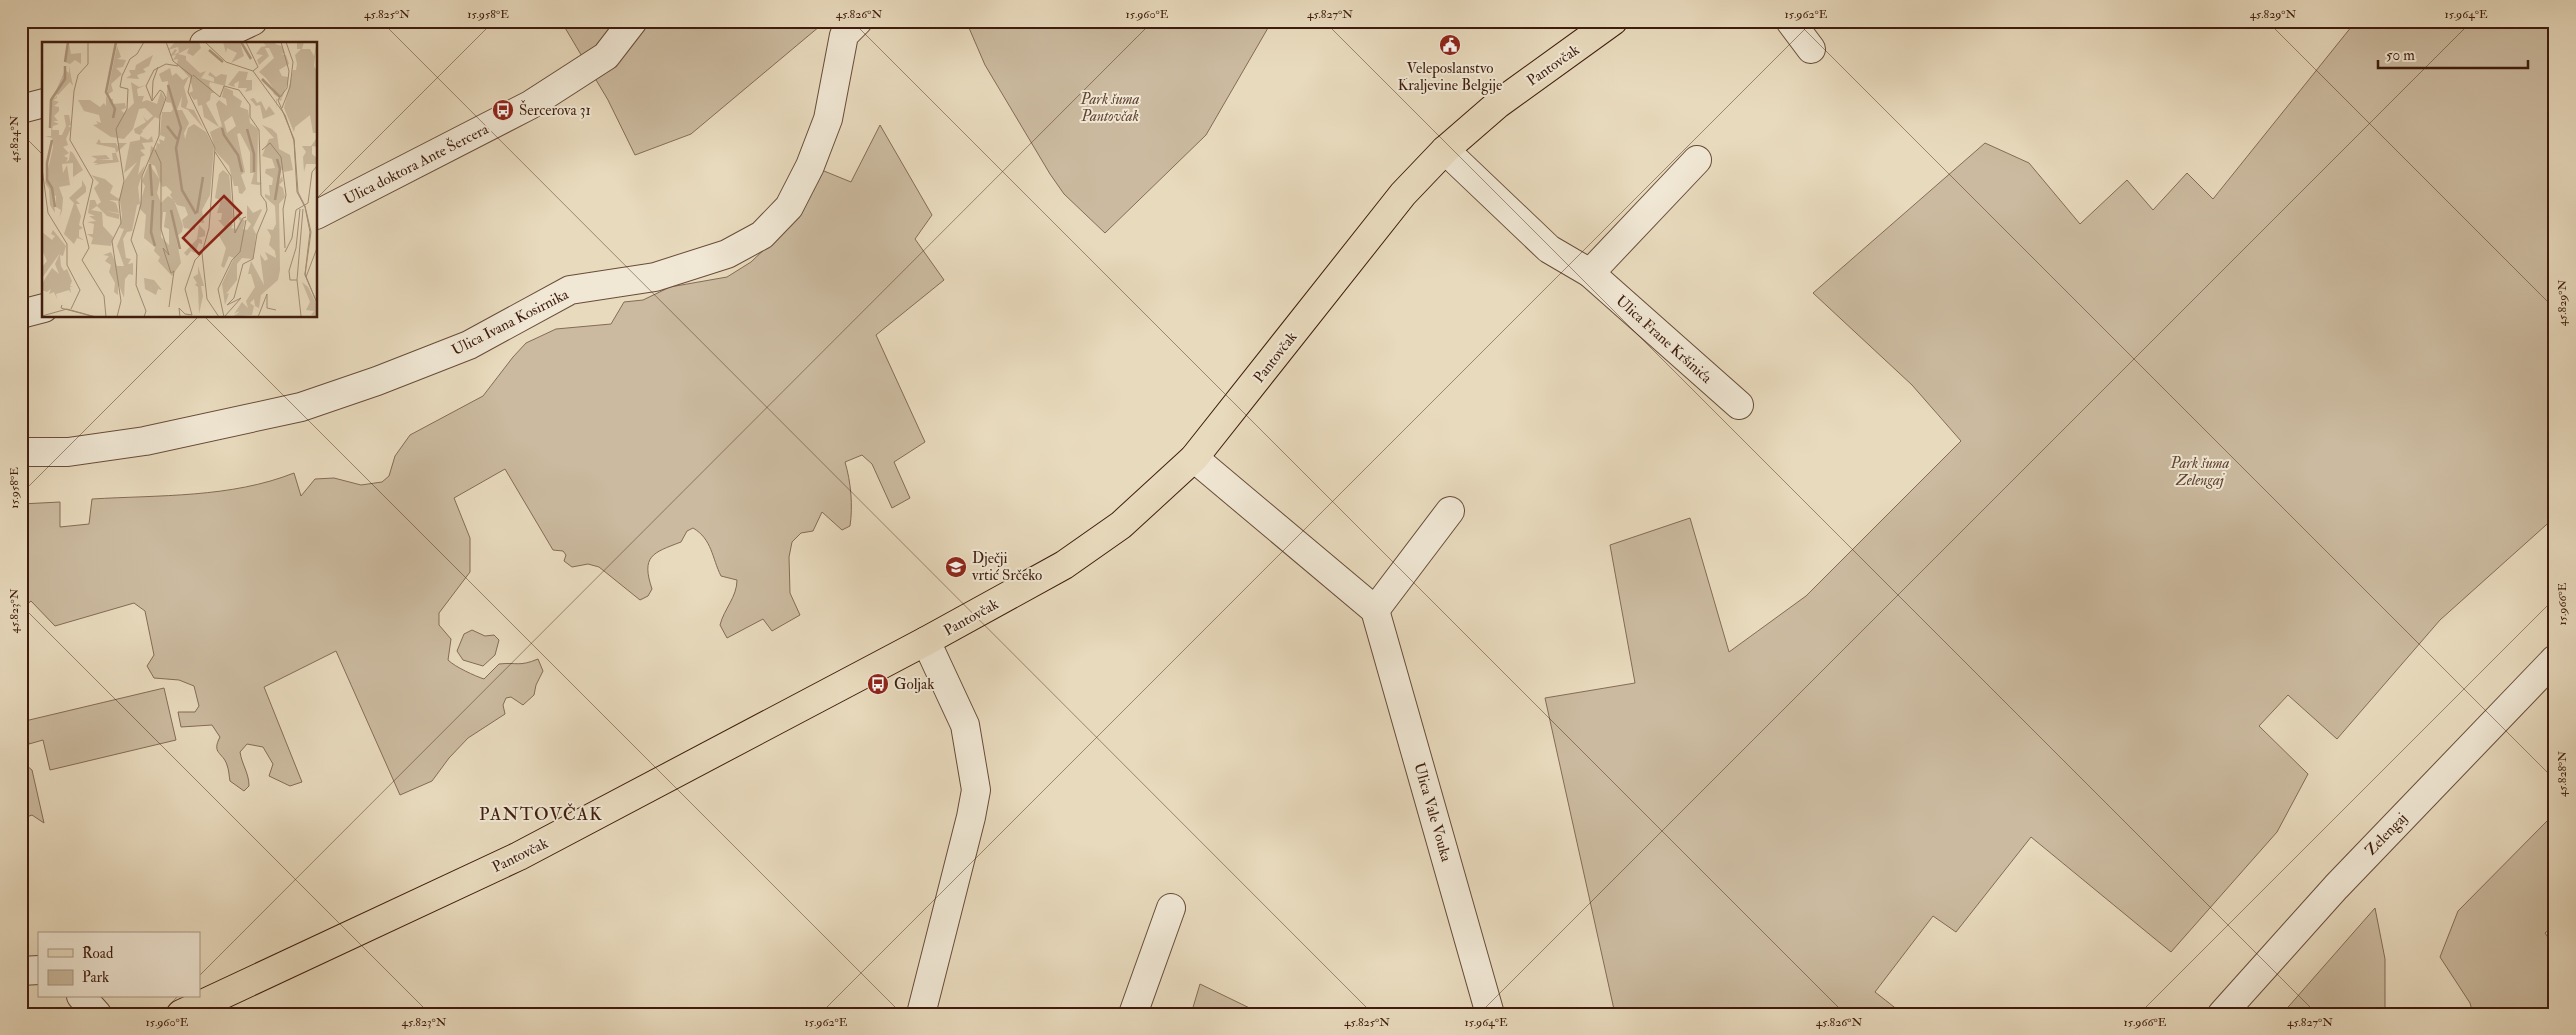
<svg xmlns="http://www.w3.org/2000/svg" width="2576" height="1035" viewBox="0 0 2576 1035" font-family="'IM FELL Double Pica',serif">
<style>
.green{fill:#cbba9f;stroke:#856b56}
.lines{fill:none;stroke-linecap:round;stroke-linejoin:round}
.minor-casing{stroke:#694c39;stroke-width:30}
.major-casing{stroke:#3f1c0d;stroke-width:30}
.minor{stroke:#f0e7d4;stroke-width:28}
.major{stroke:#e8dabd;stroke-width:28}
.ticks{fill:none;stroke:#3f1c0d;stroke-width:1;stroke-opacity:0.45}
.labels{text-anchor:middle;stroke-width:4;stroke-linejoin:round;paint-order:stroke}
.street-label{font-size:15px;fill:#3f1c0d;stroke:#f0e7d4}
.poi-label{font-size:15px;fill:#3f1c0d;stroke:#f0e7d4;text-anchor:start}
.park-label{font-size:15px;font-style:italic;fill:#624432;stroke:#f0e7d4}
.quarter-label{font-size:18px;letter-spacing:1px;fill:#3f1c0d;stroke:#f0e7d4}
.inset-river{fill:none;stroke:#af9981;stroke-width:2.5}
.inset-road{fill:none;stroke:#a48e77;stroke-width:1}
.view{fill:#8f2418;fill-opacity:0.15;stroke:#8f2418;stroke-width:2.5}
.inset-edge{fill:none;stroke:#3f1c0d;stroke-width:2.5}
.neatline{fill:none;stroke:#3f1c0d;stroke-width:2}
.ticks-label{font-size:12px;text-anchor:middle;fill:#3f1c0d}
</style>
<rect width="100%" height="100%" fill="#e8dabd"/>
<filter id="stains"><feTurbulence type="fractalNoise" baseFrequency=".004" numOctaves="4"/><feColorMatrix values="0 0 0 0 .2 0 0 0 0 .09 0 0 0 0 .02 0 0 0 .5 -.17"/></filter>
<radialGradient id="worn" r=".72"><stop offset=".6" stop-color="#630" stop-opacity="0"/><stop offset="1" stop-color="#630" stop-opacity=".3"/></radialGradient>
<g class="green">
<path d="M 561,21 L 826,21 L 691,134 L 635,155 L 608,100 Z"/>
<path d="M 966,21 L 1272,21 L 1206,135 L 1105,233 L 1064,194 L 1050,174 L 985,65 Z"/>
<path d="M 2356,21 L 2555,21 L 2555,517 L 2440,620 L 2337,739 L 2288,695 L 2259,726 L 2308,774 L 2277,832 L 2171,952 L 2031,837 L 1956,932 L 1933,916 L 1875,992 L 1903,1014 L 1615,1014 L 1545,698 L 1635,683 L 1610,545 L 1690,518 L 1729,652 L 1806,596 L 1961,441 L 1912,385 L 1813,293 L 1985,143 L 2029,163 L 2080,224 L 2127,180 L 2153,210 L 2187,173 L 2213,199 Z"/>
<path d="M 880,125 L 932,215 L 915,239 L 944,280 L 876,335 L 925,442 L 894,462 L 910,498 L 892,508 L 872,464 L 862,455 L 845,462 C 851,482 853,506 850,526 L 842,530 L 822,512 L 813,531 L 801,533 L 792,542 L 789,557 L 790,593 L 800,615 L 772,631 L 763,619 L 727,638 L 720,625 C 724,609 737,597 737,580 L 721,576 C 712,558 712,539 693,528 L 687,531 L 681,542 C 652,553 641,556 652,589 L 648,596 L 640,600 L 599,567 L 588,564 L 572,567 L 564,561 L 566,555 L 563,551 L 553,550 L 505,469 L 454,498 L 470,538 L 470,572 L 439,613 L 439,625 L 451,639 L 448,660 C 455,667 475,676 484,679 L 499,664 C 517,662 519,667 538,659 L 543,671 L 536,685 L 534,695 L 523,705 L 511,697 L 506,698 L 503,705 L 505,714 L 468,738 L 449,758 L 432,781 L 400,795 L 336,651 L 264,687 L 302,782 L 290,786 L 269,776 L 273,764 L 263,747 L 247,744 L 240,752 C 242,765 249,773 249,786 L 244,791 L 230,781 C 229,776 229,770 227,765 C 223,752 211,754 220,737 L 212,725 L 181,727 L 178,712 L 195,712 L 199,706 L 194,686 L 179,680 L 154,678 L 147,666 L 154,655 L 145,611 L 134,603 L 55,626 L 31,601 L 24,607 L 21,615 L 21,504 L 60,502 L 60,527 L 89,524 L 92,499 C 159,495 231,498 294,473 L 301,496 L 315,479 L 334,478 L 361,485 L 382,482 L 389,476 L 395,456 L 410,435 L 483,396 L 513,357 L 526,343 L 556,329 L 611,324 L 624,302 L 643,300 L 670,287 L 727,277 L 751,262 L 790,225 L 817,173 L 824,171 L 851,182 Z"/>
<path d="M 472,630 L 485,636 L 494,635 L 499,640 L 495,655 L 483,666 L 463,660 L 457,651 L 464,634 Z"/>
<path d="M 164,688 L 176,740 L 50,770 L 43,740 L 29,744 L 25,721 Z"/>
<path d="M 21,761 L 32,770 L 44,823 L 32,815 L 21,819 Z"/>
<path d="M 2547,821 L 2552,826 L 2555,824 L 2555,925 L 2545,933 L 2555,948 L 2555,1014 L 2473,1014 L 2470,1003 L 2440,957 L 2458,911 Z"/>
<path d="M 2375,908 L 2385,959 L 2385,1014 L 2282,1014 Z"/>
<path d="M 1200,984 L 1262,1014 L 1191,1014 Z"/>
</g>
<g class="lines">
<g class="minor-casing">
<g id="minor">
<path d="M 1790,21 L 1811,49"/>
<path d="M 204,44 L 253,21"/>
<path d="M 21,109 L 44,103"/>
<path d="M 1445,150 L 1549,249 L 1590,273 L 1697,160"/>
<path d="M 316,215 L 530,105 L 606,56 L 633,21"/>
<path d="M 1590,273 L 1739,405"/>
<path d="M 21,314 L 44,308"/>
<path d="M 21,452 L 68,452 L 145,441 L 301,407 L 377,381 L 469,345 L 570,290 L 655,277 L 727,254 L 762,235 L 789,207 L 810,166 L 828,119 L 844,35 L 858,21"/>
<path d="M 1194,458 L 1375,610 L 1490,1014"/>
<path d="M 1375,610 L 1450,511"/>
<path d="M 21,971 L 39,970"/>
<path d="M 81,996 L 97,1014"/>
<path d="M 921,1014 L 971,817 L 976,790 L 965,725 L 926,641"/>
<path d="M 1133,1014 L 1171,908"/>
<path d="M 2222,1014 L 2336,887 L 2555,659"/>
</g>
</g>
<g class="major-casing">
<path id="major" d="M 181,1014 L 519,856 L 926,641 L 1064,565 L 1121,525 L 1194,458 L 1403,194 L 1445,150 L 1498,104 L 1613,21"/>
</g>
<use href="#minor" class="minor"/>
<use href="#major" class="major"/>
</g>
<path class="ticks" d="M 381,21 L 1373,1014M 852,21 L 1845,1014M 1324,21 L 2317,1014M 1796,21 L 2555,780M 2267,21 L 2555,309M 21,133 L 44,156M 316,199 L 494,21M 204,316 L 902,1014M 21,494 L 199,316M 21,605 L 430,1014M 199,976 L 1153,21M 161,1014 L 178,996M 820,1014 L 1813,21M 1479,1014 L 2472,21M 2139,1014 L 2555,598"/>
<defs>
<g id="civic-disc" transform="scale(1.125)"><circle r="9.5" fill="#8f2418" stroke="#f0e7d4"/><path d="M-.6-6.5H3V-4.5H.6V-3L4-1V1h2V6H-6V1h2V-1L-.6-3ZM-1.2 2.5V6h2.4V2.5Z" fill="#fff"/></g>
<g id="bus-disc" transform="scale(1.125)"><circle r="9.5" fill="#8f2418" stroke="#f0e7d4"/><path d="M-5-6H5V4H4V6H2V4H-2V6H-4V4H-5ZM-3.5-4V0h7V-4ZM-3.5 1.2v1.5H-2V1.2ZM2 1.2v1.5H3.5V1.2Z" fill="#fff"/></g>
<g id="school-disc" transform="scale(1.125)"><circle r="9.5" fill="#8f2418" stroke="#f0e7d4"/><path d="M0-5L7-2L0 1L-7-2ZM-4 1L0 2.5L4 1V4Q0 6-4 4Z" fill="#fff"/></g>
</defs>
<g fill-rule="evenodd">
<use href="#civic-disc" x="1450" y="45"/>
<use href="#bus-disc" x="503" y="110"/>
<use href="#school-disc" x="956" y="567"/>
<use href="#bus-disc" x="878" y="684"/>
</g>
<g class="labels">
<g class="street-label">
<text transform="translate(1553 65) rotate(-35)" y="5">Pantovčak</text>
<text transform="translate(416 164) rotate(-27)" y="5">Ulica doktora Ante Šercera</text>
<text transform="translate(510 322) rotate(-27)" y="5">Ulica Ivana Kosirnika</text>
<text transform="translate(1664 339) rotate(42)" y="5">Ulica Frane Kršinića</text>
<text transform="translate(1275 357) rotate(-52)" y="5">Pantovčak</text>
<text transform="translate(971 617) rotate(-29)" y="5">Pantovčak</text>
<text transform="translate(1433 812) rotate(74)" y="5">Ulica Vale Vouka</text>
<text transform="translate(2386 834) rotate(-46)" y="5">Zelengaj</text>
<text transform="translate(520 855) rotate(-26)" y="5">Pantovčak</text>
</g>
<g class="poi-label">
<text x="1450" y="73" text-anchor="middle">Veleposlanstvo<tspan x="1450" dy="17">Kraljevine Belgije</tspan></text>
<text x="519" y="115">Šercerova 31</text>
<text x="972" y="563">Dječji<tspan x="972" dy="17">vrtić Srčeko</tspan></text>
<text x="894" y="689">Goljak</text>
</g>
<g class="park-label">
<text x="1110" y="104">Park šuma<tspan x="1110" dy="17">Pantovčak</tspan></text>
<text x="2200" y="468">Park šuma<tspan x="2200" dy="17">Zelengaj</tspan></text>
</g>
<g class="quarter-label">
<text x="541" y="820">PANTOVČAK</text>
</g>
</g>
<g transform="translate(42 42)">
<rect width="275" height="275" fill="#e8dabd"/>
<path d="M 133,0 L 157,0 L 159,6 L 151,14 L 145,11 L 147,6 L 136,12 L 144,14 L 144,18 L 158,31 L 164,29 L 159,36 L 172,40 L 172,36 L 166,33 L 168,30 L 174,35 L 179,32 L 185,33 L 183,44 L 168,40 L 167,43 L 172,51 L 169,51 L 168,58 L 164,61 L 177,85 L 162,75 L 160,63 L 156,64 L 155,57 L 152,58 L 147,51 L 151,49 L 148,36 L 135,22 L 136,17 L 131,18 L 134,13 L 128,14 L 133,7 L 135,8 L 132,13 L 137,10 L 136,5 L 126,8 ZM 181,0 L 198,0 L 202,14 L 189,21 L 195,11 L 185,6 L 184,11 ZM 221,0 L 235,0 L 233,2 L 240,4 L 243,11 L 239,12 L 244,13 L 247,22 L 237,28 L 240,34 L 246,35 L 246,40 L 239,59 L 235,57 L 235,67 L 234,57 L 240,56 L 233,49 L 235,55 L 231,51 L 233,49 L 224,36 L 217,30 L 232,16 L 227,6 L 223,6 L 227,14 L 217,23 L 215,18 L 221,13 L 214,12 L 219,5 L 224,4 ZM 249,0 L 262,0 L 260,7 L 268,7 L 272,14 L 275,0 L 272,24 L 275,29 L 275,91 L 271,91 L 268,73 L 253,85 L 252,90 L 242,66 L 251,28 L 254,28 L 255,22 L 253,13 L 259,7 L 255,7 L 255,1 ZM 27,1 L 29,12 L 39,11 L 39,22 L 33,18 L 28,22 L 23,20 ZM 75,4 L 79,15 L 75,17 L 84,18 L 81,25 L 74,26 L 80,32 L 69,42 L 71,49 L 65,53 ZM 111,13 L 107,24 L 101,27 L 104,30 L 95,33 L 97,37 L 84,36 L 89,33 L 87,28 L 93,28 L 94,23 ZM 27,24 L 31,44 L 28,40 L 16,53 L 14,52 L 15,56 L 11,58 L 17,60 L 12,64 L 17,65 L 17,69 L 12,74 L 16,79 L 11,79 L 17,82 L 11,84 L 10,88 L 17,88 L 17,93 L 20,93 L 24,84 L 22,73 L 27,73 L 29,83 L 26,84 L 29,86 L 24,97 L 26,103 L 21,105 L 27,111 L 22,114 L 26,116 L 24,120 L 27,118 L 28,109 L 31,111 L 41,128 L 31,135 L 31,121 L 20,122 L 21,131 L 25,123 L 28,143 L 17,145 L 21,156 L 20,169 L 17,176 L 19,168 L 14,165 L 14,154 L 11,153 L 13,171 L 8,163 L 7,147 L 3,141 L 11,105 L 10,96 L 3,94 L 9,94 L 10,57 L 14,55 L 13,51 L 23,28 L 27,31 ZM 128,26 L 130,34 L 134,31 L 141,38 L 147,34 L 142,45 L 146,60 L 144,66 L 152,68 L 162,87 L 146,68 L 139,65 L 140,54 L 135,68 L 140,68 L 147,81 L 142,91 L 143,97 L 146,86 L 152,82 L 164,90 L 172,105 L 168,153 L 160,168 L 162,181 L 154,180 L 153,188 L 142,186 L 140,178 L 146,173 L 143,165 L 135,163 L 128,153 L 130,150 L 124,144 L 120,145 L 113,124 L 107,121 L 109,104 L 114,107 L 115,101 L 118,102 L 117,97 L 122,99 L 123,95 L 118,93 L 120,70 L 129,70 L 131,67 L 129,61 L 124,60 L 126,39 L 120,40 L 117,32 ZM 197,29 L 206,30 L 204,38 L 210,38 L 210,48 L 203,50 L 205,46 L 196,46 L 197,39 L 192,42 L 193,45 L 186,43 ZM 89,40 L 97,45 L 104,43 L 95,47 L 96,54 L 102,54 L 100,60 L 105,58 L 115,62 L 119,49 L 123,57 L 117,77 L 113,75 L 101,88 L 99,87 L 101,89 L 98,93 L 93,91 L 92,87 L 104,80 L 101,74 L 105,79 L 111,74 L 103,66 L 97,67 L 91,87 L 82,97 L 69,95 L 51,83 L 56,82 L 54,79 L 59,81 L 57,73 L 42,69 L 36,58 L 48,58 L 58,65 L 62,61 L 64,64 L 64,54 L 67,59 L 68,57 L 71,57 L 70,62 L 83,61 L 84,66 L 79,68 L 82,71 L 92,61 ZM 182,45 L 191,49 L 191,53 L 200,59 L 198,65 L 206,68 L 208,81 L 216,87 L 215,140 L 220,141 L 217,143 L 209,142 L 212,131 L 208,131 L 208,110 L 198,91 L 195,92 L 203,130 L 199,133 L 204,147 L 200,152 L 197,151 L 196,144 L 192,144 L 187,124 L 174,110 L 168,90 L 180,84 L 174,62 L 177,58 L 185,64 L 184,57 L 180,55 ZM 190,74 L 194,84 L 185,91 L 182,80 ZM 212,56 L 215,61 L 219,59 L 224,69 L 227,64 L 233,72 L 221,77 L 218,63 L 214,64 L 208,57 ZM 220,83 L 230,87 L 235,92 L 237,107 L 248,113 L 251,128 L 242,130 L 240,125 L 238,132 L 237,139 L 240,134 L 241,139 L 237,143 L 241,146 L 243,155 L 237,162 L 238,228 L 236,238 L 219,253 L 217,266 L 213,264 L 212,257 L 208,261 L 212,264 L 210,273 L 190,275 L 196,271 L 197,269 L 192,272 L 200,260 L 206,266 L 204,259 L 213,245 L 209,232 L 206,232 L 209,219 L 222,243 L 218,212 L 223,219 L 226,217 L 223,210 L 234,216 L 233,209 L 227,203 L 229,194 L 225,187 L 231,188 L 234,182 L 233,164 L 223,155 L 223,152 L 228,154 L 227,143 L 230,143 L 231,136 L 223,131 L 224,127 L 233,126 L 230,117 L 220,114 L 227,97 L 232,96 ZM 98,94 L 106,98 L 110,94 L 111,100 L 100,101 L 103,107 L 98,108 L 103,113 L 99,115 L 96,133 L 103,123 L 96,145 L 98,162 L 95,163 L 90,189 L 85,190 L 81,197 L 84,216 L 89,217 L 86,222 L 91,221 L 91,233 L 87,232 L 83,237 L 82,256 L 76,241 L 76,253 L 72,250 L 73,241 L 67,230 L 69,223 L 63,219 L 67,214 L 61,213 L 69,210 L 75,224 L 82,224 L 75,204 L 82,187 L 78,186 L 80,173 L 78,159 L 67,158 L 74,161 L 77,171 L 64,169 L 77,172 L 77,177 L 65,174 L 55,164 L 49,168 L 60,170 L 61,184 L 71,195 L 69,204 L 49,202 L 51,196 L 45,192 L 51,192 L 52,182 L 45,180 L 54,179 L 47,174 L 53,174 L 46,171 L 48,158 L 53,158 L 55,163 L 59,160 L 52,146 L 57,141 L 49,133 L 63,137 L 71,144 L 68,151 L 77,157 L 83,138 L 95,120 L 82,131 L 88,100 L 98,98 ZM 57,97 L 59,101 L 74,101 L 76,105 L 76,101 L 85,101 L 74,111 L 77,120 L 52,123 L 56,121 L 51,121 L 55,117 L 49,114 L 64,113 L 68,117 L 56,118 L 71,118 L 70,111 L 74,111 L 73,106 L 54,102 ZM 274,97 L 275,105 L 270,104 L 270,112 L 275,116 L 275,122 L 264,122 L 262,130 L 261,115 L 264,110 L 260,104 L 269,104 ZM 107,122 L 118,138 L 115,151 L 119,161 L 126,154 L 132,158 L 141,184 L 140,190 L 134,195 L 139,221 L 130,234 L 116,219 L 118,215 L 112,209 L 113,205 L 102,196 L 104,173 L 97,166 L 103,144 L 100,139 ZM 121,170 L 124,170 L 122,185 L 127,187 L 127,203 L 119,195 ZM 181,128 L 187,133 L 188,141 L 191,176 L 187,179 L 191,183 L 189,186 L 194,187 L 198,179 L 194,172 L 203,179 L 201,187 L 205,188 L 209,182 L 205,178 L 205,163 L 211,171 L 219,167 L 220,168 L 211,186 L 214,192 L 211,217 L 200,216 L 195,222 L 195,238 L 184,252 L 187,251 L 183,263 L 180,242 L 192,216 L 187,214 L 182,226 L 179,224 L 184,206 L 176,192 L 184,187 L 176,178 L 179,178 L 180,171 L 175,171 L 179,158 L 173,156 L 177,132 ZM 40,138 L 44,145 L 44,150 L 34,158 L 38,162 L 34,162 L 39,174 L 37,183 L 41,186 L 37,188 L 37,195 L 42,198 L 35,196 L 32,202 L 22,192 L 32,161 L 27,156 L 40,144 ZM 157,183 L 163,189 L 163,194 L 156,196 L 160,198 L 160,202 L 157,201 L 153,211 L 149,209 L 145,214 L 142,211 L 155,197 ZM 11,188 L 24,204 L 21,214 L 18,213 L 19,224 L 22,229 L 25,227 L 30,239 L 28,244 L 31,244 L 28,245 L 29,251 L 27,248 L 14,252 L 15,257 L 12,250 L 7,252 L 9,247 L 5,250 L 0,248 L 1,240 L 10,226 L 17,232 L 13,222 L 18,211 L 0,236 L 0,225 L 5,219 L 0,208 L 0,190 L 10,198 L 13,194 L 9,192 ZM 156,224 L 162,244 L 159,244 L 161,254 L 157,272 L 156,245 L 153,243 L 155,241 L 151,235 L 156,232 ZM 102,236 L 112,238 L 120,248 L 116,247 L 114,253 L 103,247 ZM 260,240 L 266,245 L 275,263 L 274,274 L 269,273 L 272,269 L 264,268 L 268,260 Z" fill="#cbba9f" fill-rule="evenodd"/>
<path class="inset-river" d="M 199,0 L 209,17M 167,8 L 181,20M 23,20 L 26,0M 220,37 L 238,55M 126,43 L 139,86 L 134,106 L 140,148 L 154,172M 71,76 L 73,67 L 64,50 L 74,0M 125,84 L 135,97M 8,86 L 9,58 L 23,37 L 23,24M 180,86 L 182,93 L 196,113 L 200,130M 205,87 L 212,112 L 212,130M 10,98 L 5,121 L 5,138 L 10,146 L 13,165M 108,122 L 110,154M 111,158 L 109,190 L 113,204M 233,158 L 238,127 L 235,117M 129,168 L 138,207M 155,171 L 161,135"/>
<path class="inset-road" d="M 46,0 L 46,22 L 36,33 L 32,49 L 28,98 L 51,138 L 41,181 L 47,206 L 40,218 L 62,254 L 64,275M 124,0 L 131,19 L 150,34M 163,0 L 184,20 L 211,29 L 243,73 L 252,99 L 255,150 L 263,165 L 268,190 L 263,232 L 275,261M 204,0 L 216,25 L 211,29M 239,0 L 247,29 L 245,46 L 236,58 L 252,97 L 256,150 L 263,164 L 269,190 L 263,233 L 275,261M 150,33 L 146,50 L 173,106 L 167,186 L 160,211 L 165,257 L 177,275M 151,33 L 178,55 L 182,44 L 197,48 L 208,63 L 208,75 L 217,88 L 219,153 L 224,160 L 225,168 L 215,192 L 211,217 L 201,222 L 192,256 L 185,263 L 199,256M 110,59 L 104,44 L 112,28 L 124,22 L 136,24M 110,59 L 111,39 L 116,25M 240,66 L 248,45 L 251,20 L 244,0M 113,108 L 119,121 L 119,187 L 127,213M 220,108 L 228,101 L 239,115 L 244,153 L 241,167 L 243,206M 173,110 L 189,134 L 193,191 L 201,176 L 204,175M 0,126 L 6,171 L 25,202 L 25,223 L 38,248 L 29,267M 243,210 L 250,196 L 254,168 L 266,161 L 270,130 L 275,124M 127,213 L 121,206 L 129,231 L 132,229 L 127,265M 264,235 L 275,206M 255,238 L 248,238 L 247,229 L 254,206 L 258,167M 20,263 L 19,266 L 53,275M 0,274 L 25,267 L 54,275M 183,274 L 199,256M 259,274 L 255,238 L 261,167M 75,275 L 79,259 L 70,199 L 79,181 L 77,160 L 82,139 L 74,87 L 85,67 L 86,47 L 78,45 L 80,34 L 88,17 L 95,12 L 102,0M 102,275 L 104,269 L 94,243 L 95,213 L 89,198 L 99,162 L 100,134 L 117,94 L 118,73 L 124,56 L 121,50 L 118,48 L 110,59M 138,275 L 137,266 L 143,272 L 150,273 L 143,247 L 153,218 L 160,211M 182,275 L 176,247 L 190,218 L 198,210 L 204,178M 216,275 L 225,252 L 225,266 L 234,268"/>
<path class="view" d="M 182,154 L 199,171 L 157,212 L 141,196 Z"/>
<rect width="275" height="275" class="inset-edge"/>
</g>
<rect width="2576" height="1035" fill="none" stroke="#e8dabd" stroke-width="55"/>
<rect x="38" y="932" width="162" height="65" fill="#f0e7d4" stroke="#a99684"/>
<rect x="48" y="949" width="25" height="8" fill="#e8dabd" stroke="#a99684"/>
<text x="82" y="958" font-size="15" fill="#3f1c0d">Road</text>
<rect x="48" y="970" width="25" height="15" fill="#cbba9f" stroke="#a99684"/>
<text x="82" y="982" font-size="15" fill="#3f1c0d">Park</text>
<path d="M2378 60v8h150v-8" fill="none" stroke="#3f1c0d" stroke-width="2.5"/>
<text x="2386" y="60" font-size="15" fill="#3f1c0d" stroke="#f0e7d4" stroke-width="4" paint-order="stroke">50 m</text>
<rect x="28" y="28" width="2520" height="980" class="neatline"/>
<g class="ticks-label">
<text x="387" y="18">45.825°N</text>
<text x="488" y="18">15.958°E</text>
<text x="859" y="18">45.826°N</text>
<text x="1147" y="18">15.960°E</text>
<text x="1330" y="18">45.827°N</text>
<text x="1806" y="18">15.962°E</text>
<text x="2273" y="18">45.829°N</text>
<text x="2466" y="18">15.964°E</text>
<text transform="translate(14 139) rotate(-90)" y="4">45.824°N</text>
<text transform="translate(2562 303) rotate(-90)" y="4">45.829°N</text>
<text transform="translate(14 488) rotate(-90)" y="4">15.958°E</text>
<text transform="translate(2562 604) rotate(-90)" y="4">15.966°E</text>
<text transform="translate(14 611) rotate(-90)" y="4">45.823°N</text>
<text transform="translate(2562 774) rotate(-90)" y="4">45.828°N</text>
<text x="167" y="1026">15.960°E</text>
<text x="424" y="1026">45.823°N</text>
<text x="826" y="1026">15.962°E</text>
<text x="1367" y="1026">45.825°N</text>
<text x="1486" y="1026">15.964°E</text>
<text x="1839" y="1026">45.826°N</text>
<text x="2145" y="1026">15.966°E</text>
<text x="2310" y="1026">45.827°N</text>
</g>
<rect width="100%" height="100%" filter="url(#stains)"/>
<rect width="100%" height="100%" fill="url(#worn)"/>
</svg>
